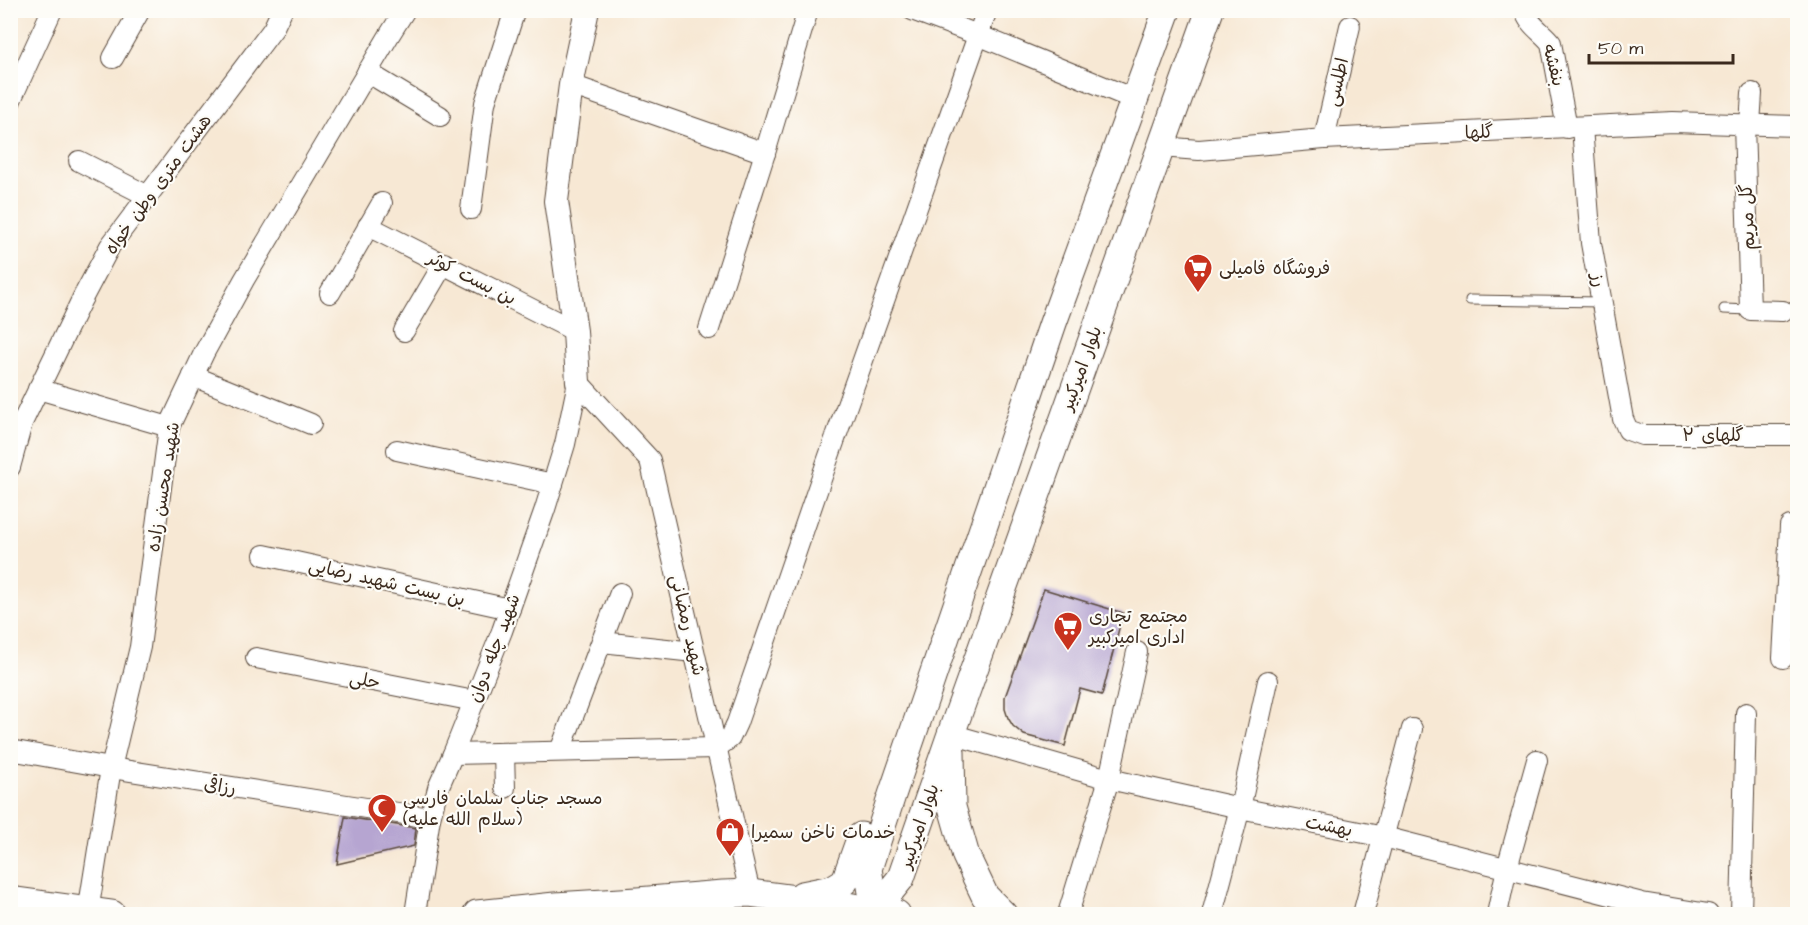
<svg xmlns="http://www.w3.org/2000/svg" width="1808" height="925" viewBox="0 0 1808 925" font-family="'Architects Daughter','Playpen Sans Arabic',sans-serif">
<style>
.building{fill:#b6a5d1}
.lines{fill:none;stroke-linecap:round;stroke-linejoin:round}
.service-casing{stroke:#574639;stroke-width:11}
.minor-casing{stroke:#574639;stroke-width:22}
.tertiary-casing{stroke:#574639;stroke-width:26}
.secondary-casing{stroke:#574639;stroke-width:29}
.service{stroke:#fff;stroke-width:9}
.minor{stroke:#fff;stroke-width:20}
.tertiary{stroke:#fff;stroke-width:24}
.secondary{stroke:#fff;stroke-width:27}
.labels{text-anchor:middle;stroke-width:4.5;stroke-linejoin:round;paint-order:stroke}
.street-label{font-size:18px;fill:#3b2a1e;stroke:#fdfcf7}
.poi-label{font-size:18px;fill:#3b2a1e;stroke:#fdfcf7;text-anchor:start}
</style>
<rect width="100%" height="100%" fill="#fdfcf7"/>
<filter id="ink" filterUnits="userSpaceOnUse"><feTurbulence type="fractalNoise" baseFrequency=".0167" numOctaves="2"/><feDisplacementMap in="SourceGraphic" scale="12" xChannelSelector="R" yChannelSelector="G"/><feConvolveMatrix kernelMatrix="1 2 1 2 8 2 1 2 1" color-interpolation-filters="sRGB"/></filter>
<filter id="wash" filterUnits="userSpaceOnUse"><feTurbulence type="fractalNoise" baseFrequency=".008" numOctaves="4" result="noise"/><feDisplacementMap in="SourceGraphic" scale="24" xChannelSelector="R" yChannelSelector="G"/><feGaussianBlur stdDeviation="1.35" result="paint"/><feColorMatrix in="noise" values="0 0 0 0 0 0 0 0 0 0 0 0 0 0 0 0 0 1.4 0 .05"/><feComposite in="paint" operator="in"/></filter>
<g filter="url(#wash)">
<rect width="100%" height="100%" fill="#f7e8d4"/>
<g id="blocks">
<g class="building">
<path d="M 1044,589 L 1123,613 L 1102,695 L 1080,689 L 1065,746 L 1024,735 L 1013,726 L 1008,718 L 1005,709 L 1005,697 Z"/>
<path d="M 345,817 L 416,828 L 414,846 L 337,864 Z"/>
</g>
</g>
</g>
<g filter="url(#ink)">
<use href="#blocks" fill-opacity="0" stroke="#574639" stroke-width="1.5"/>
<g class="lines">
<g class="service-casing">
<g id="service">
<path d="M 1470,300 L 1603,302"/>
<path d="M 1724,309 L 1750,310"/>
</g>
</g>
<g class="minor-casing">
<g id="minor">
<path d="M 912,10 L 978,35 L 1136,100"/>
<path d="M 1525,10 C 1528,25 1543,32 1551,43 L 1567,128"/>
<path d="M 113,58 L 140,10"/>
<path d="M 367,72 L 440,116"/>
<path d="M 571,85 L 765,153"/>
<path d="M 10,102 L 52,10"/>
<path d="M 1744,125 L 1750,310 L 1783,311"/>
<path d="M 1750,125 L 1752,93"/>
<path d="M 1582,127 L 1591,243 L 1623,419 L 1628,430 L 1642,435 L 1798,435"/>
<path d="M 1324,139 L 1350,26"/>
<path d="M 1161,147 L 1199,150 L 1324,139 L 1673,122 L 1798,126"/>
<path d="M 79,161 L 148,196"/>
<path d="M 471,209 L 485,103 L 515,10"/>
<path d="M 368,226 L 575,331"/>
<path d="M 330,293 L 382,203"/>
<path d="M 709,329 L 765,153 L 808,10"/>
<path d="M 404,331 L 444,263"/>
<path d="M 193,376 L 311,424"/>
<path d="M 578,382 L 650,460 L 750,893"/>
<path d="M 38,389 L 169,427"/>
<path d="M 397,450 L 553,484"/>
<path d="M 10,467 L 22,423 L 82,299 L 110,246 L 273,29 L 282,10"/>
<path d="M 264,555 L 510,609"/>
<path d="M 602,642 L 694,652"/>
<path d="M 256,658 L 474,701"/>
<path d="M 1783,658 L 1790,526"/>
<path d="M 951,734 L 1109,779 L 1240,808 L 1384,837 L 1642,903 L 1708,914"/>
<path d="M 10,750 L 111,768 L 430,818"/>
<path d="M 560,751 L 620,593"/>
<path d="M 504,753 L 505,788"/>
<path d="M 453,754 L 716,748 L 730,738 L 737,723 L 828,459 L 987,10"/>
<path d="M 723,894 L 726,914"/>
<path d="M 88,912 L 111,768 L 140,647 L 169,427 L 204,353 L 244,280 L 390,34 L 405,10"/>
<path d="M 415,914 L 430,818 L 438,788 L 453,754 L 502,631 L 545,509 L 565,444 L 578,382"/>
<path d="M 1068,914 L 1109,779 L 1137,652"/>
<path d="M 1212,914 L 1240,808 L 1268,681"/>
<path d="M 1363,914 L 1412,729"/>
<path d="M 1497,914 L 1507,868 L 1537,760"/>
<path d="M 1741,914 L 1746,713"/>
</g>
</g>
<g class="tertiary-casing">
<path id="tertiary" d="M 578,382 L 575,331 L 556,201 L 571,85 L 587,10"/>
</g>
<g class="secondary-casing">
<g id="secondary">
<path d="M 951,752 L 952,807 L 966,856 L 985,896 L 1003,914"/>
<path d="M 802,895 L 832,889 L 845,881 L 861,836"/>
<path d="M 10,900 L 112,914"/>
<path d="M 875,910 L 868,869 L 892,795 L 1053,323 L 1167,10"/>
<path d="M 477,914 L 555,906 L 637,901 L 723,894 L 750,893 L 841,905 L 897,914"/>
<path d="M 874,914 L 875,910 L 901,878 L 951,734 L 1210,10"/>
</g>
</g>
<use href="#service" class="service"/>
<use href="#minor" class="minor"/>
<use href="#tertiary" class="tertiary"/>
<use href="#secondary" class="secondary"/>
</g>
</g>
<defs>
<g id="supermarket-pin" transform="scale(1.5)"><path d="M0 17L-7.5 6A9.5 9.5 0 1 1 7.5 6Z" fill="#c8321e" stroke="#fdfcf7"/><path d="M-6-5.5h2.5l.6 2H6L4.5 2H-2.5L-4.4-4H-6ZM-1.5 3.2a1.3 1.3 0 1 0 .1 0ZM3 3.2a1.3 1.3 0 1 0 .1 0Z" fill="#fff"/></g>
<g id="mosque-pin" transform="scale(1.5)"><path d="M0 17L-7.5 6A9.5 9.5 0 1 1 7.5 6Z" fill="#c8321e" stroke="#fdfcf7"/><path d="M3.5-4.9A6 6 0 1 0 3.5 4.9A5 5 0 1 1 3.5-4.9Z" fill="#fff"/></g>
<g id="shop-pin" transform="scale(1.5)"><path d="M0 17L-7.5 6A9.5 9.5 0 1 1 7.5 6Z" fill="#c8321e" stroke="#fdfcf7"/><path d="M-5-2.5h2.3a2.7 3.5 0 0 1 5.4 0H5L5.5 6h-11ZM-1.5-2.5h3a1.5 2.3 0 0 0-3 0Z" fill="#fff"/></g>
</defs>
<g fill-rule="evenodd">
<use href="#supermarket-pin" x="1198" y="268"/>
<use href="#supermarket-pin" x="1068" y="626"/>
<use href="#mosque-pin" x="382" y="808"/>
<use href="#shop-pin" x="730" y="832"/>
</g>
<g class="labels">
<g class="street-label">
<text transform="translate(1554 65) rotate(76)" y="6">بنفشه</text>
<text transform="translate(1337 82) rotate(-77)" y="6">اطلسی</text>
<text transform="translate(1479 132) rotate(-3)" y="6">گلها</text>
<text transform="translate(158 184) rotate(-54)" y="6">هشت متری وطن خواه</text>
<text transform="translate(1747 217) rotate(-92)" y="6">گل مریم</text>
<text transform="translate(472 278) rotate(27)" y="6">بن بست کوثر</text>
<text transform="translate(1599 280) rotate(79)" y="6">رز</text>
<text transform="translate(1081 368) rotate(-70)" y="6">بلوار امیرکبیر</text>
<text x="1713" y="441">گلهای ۲</text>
<text transform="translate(163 487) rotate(-81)" y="6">شهید محسن زاده</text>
<text transform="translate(387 582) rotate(13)" y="6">بن بست شهید رضایی</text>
<text transform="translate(688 625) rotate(77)" y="6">شهید رمضانی</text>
<text transform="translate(494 648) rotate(-69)" y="6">شهید چله دوان</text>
<text transform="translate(365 680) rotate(11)" y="6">حلی</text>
<text transform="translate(220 786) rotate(9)" y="6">رزاقی</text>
<text transform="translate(919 826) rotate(-71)" y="6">بلوار امیرکبیر</text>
<text transform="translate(1329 826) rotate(11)" y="6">بهشت</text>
</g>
<g class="poi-label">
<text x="1219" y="274">فروشگاه فامیلی</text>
<text x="1089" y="622">مجتمع تجاری<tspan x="1089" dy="21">اداری امیرکبیر</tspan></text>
<text x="403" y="804">مسجد جناب سلمان فارسی<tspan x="403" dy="21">(سلام الله علیه)</tspan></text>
<text x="751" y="838">خدمات ناخن سمیرا</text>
</g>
</g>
<rect width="1808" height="925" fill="none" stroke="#fdfcf7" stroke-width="36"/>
<path d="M1589 54v9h144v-9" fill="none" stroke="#3b2a1e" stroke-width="3"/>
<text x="1598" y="54" font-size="18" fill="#3b2a1e" stroke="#fdfcf7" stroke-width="4.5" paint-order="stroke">50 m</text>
</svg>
